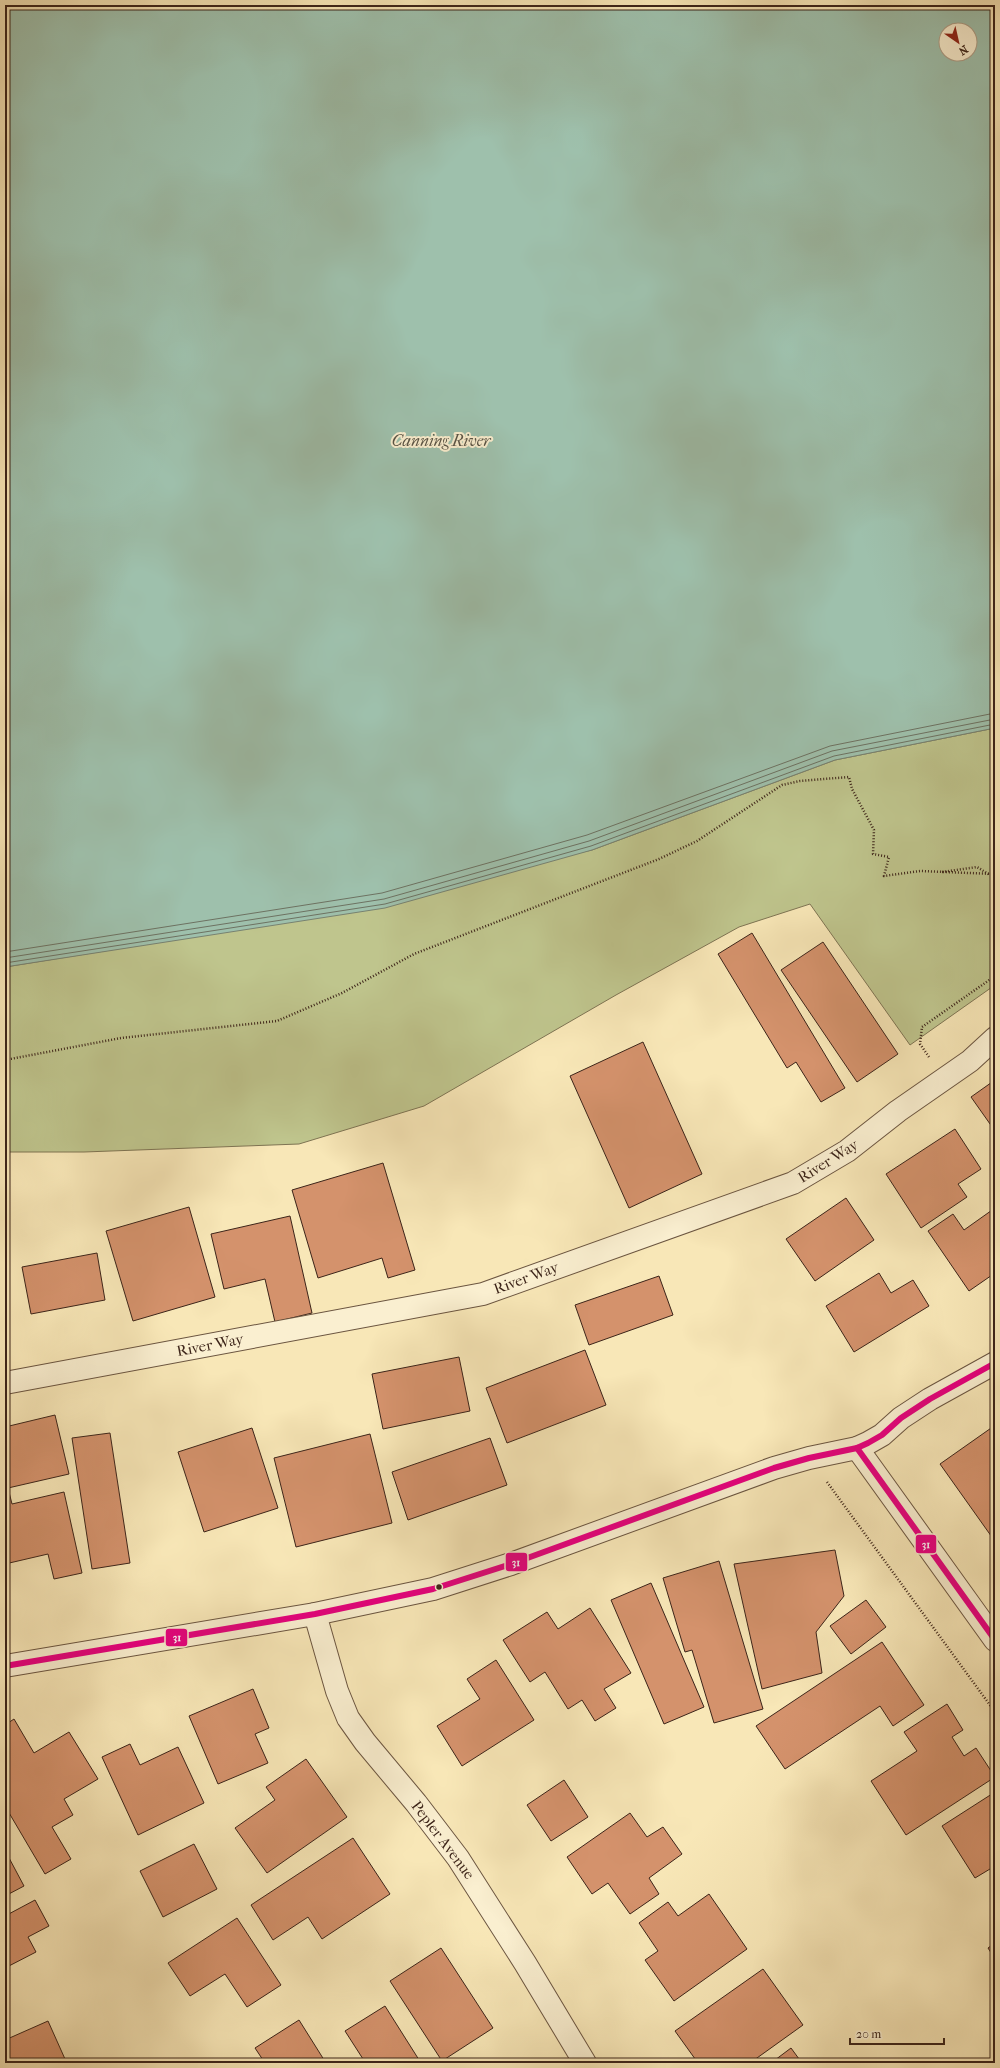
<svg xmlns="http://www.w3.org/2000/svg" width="1000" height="2068" viewBox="0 0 1000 2068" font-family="'IM FELL French Canon',serif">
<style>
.green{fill:#bfc58d;stroke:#7e7453}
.water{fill:#9ec0ac;stroke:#778271;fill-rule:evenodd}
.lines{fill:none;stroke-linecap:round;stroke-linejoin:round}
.shore{stroke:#6d7262;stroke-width:1}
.building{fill:#d4926c;stroke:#3c2419}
.minor-casing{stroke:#6b5540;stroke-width:24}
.path{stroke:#3c2419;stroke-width:2.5;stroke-dasharray:1 2;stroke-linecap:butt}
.minor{stroke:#faefd0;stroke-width:22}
.bus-1-casing{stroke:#faefd0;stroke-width:9}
.bus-1{stroke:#e5007d;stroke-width:6}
.bus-dot{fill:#3c2419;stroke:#faefd0;stroke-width:1.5}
.labels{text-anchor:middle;stroke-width:4;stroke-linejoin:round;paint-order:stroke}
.street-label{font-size:15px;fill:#3c2419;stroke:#faefd0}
.water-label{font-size:16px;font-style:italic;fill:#595345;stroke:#faefd0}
.line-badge{stroke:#faefd0;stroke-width:1.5}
.badge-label{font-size:11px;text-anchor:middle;font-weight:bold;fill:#fff}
</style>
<rect width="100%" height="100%" fill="#f8e7b7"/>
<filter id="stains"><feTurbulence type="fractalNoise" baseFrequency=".005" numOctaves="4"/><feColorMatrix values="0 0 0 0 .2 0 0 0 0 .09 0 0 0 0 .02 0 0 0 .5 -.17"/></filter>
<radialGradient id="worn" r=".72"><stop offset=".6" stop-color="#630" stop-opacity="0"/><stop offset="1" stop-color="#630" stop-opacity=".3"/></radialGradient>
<path class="green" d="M 995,728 L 995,985 L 910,1045 L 810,904 L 739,927 L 616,995 L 424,1106 L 299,1144 L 84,1152 L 5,1152 L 5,967 L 191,937 L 592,850 L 835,760 Z"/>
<path class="water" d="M 5,5 L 995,5 L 995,728 L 835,760 L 592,850 L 385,908 L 5,967 ZM 946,30 L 970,30 L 970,54 L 946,54 Z"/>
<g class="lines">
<g class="shore">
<path d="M 5,952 L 382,893 L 587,835 L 830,746 L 995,713"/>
<path d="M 5,958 L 384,899 L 589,841 L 832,751 L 995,719"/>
<path d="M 5,963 L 385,904 L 591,846 L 834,756 L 995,724"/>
</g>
</g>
<g class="building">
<path d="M 752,933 L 845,1088 L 821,1102 L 796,1062 L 787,1068 L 718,954 Z"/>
<path d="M 823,942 L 898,1054 L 857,1082 L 781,970 Z"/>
<path d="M 643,1042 L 702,1174 L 629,1208 L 570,1076 Z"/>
<path d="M 995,1080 L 995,1131 L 971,1097 Z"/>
<path d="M 955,1129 L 981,1169 L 958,1184 L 967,1197 L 921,1228 L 886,1174 Z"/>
<path d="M 383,1163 L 415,1270 L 388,1278 L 382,1258 L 318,1278 L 292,1190 Z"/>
<path d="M 846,1198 L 874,1240 L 815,1281 L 786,1239 Z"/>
<path d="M 189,1207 L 215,1297 L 133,1321 L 106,1231 Z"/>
<path d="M 995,1208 L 995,1273 L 969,1291 L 928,1231 L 953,1214 L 964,1230 Z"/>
<path d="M 290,1216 L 312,1313 L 275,1322 L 265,1279 L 224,1289 L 211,1234 Z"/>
<path d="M 97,1253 L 105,1300 L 31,1314 L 22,1267 Z"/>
<path d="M 879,1273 L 891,1293 L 913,1280 L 929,1306 L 854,1352 L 826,1306 Z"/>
<path d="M 659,1276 L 673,1315 L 589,1345 L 575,1305 Z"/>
<path d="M 585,1350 L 606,1405 L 507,1443 L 486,1388 Z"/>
<path d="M 459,1357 L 470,1411 L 383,1429 L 372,1374 Z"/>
<path d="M 55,1415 L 69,1474 L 8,1488 L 12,1504 L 64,1492 L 82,1573 L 54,1579 L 48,1554 L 5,1564 L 5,1427 Z"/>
<path d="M 994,1426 L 995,1428 L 994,1540 L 940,1464 Z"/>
<path d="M 252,1428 L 278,1508 L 204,1532 L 178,1452 Z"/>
<path d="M 110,1433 L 130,1563 L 92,1569 L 72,1438 Z"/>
<path d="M 370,1434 L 392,1523 L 296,1547 L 274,1458 Z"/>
<path d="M 490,1438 L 507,1485 L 408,1520 L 392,1472 Z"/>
<path d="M 835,1550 L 844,1596 L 816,1632 L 822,1673 L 762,1689 L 734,1564 Z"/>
<path d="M 719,1561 L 763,1709 L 714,1723 L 692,1650 L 685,1652 L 663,1578 Z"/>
<path d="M 651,1583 L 704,1707 L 664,1724 L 611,1600 Z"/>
<path d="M 866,1600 L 886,1627 L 851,1654 L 830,1626 Z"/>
<path d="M 590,1608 L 631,1673 L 604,1689 L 616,1708 L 595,1721 L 582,1700 L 568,1709 L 545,1672 L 530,1682 L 503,1640 L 547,1612 L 558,1629 Z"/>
<path d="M 882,1642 L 924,1705 L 893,1726 L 880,1706 L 785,1769 L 756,1726 Z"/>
<path d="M 496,1660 L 534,1720 L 462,1766 L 437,1726 L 480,1699 L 467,1679 Z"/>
<path d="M 253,1689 L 269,1728 L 255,1734 L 268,1763 L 218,1784 L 189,1716 Z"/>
<path d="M 947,1704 L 963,1730 L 952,1737 L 964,1756 L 976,1748 L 995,1777 L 906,1835 L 871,1781 L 917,1751 L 904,1732 Z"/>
<path d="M 14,1719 L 34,1753 L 69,1732 L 98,1779 L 64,1799 L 73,1815 L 52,1827 L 71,1859 L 45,1874 L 5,1806 L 5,1725 Z"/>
<path d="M 130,1744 L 140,1765 L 178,1747 L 204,1803 L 138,1835 L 102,1757 Z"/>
<path d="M 306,1759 L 347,1817 L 267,1873 L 235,1828 L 275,1800 L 266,1787 Z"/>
<path d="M 564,1780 L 588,1817 L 551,1841 L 527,1805 Z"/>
<path d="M 995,1792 L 995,1866 L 975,1878 L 942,1826 Z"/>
<path d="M 630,1813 L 647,1837 L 663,1827 L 682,1854 L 649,1878 L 659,1894 L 630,1914 L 608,1883 L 592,1894 L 567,1857 Z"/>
<path d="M 353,1838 L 390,1894 L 322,1939 L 308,1917 L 273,1940 L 251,1905 Z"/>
<path d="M 194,1844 L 217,1889 L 163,1917 L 140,1871 Z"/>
<path d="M 8,1856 L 24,1886 L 5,1896 L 5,1858 Z"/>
<path d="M 709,1894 L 747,1949 L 674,2001 L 645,1960 L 658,1951 L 639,1923 L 668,1902 L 678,1916 Z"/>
<path d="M 35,1900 L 49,1926 L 28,1937 L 36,1952 L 5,1968 L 5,1916 Z"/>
<path d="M 237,1918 L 281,1985 L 247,2007 L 225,1974 L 190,1996 L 168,1963 Z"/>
<path d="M 995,1943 L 995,1959 L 988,1948 Z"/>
<path d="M 441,1948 L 493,2028 L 442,2061 L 390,1981 Z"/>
<path d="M 763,1969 L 803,2025 L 750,2063 L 698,2063 L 675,2031 Z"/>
<path d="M 385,2006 L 421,2063 L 356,2063 L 363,2059 L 345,2031 Z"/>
<path d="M 299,2020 L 326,2063 L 265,2063 L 255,2048 Z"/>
<path d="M 48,2021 L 65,2059 L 57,2063 L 5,2063 L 5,2040 Z"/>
<path d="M 791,2048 L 802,2063 L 771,2063 Z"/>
</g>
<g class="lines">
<g class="minor-casing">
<g id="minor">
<path d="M 5,1383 L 483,1294 L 793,1183 L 847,1151 L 898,1111 L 970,1061 L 995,1038"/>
<path d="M 857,1448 L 995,1640"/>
<path d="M 315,1614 L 337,1691 L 348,1718 L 365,1742 L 416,1803 L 458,1858 L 525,1963 L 585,2063"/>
<path d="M 5,1666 L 315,1614 L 433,1589 L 511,1564 L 774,1468 L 809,1458 L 857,1448 L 868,1443 L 882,1435 L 901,1418 L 930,1399 L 995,1363"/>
</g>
</g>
<g class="path">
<path d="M 942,872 L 977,867 L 990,875"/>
<path d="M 929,1057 L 920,1044 L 922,1027 L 995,976"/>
<path d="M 5,1060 L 121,1038 L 277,1021 L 342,993 L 414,954 L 659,859 L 697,841 L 782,785 L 800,781 L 849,777 L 852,789 L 874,830 L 873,854 L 889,857 L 884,876 L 920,871 L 995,874"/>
<path d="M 827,1482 L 995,1712"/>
</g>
<use href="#minor" class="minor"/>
<g class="bus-1-casing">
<g id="bus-1">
<path d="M 857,1448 L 995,1640"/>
<path d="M 5,1666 L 315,1614 L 433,1589 L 511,1564 L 774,1468 L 809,1458 L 857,1448 L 868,1443 L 882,1435 L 901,1418 L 930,1399 L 995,1363"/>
</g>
</g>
<use href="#bus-1" class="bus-1"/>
</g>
<circle class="bus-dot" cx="439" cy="1587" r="3.5"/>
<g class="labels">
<g class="street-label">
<text transform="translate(828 1161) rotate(-32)" y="5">River Way</text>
<text transform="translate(526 1278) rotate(-20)" y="5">River Way</text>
<text transform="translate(210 1345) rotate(-11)" y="5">River Way</text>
<text transform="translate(443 1840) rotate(53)" y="5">Pepler Avenue</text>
</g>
<g class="water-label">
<text x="441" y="446">Canning River</text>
</g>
</g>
<g class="line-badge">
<rect x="915" y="1534" width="22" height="20" rx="4" fill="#e5007d"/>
<rect x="505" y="1552" width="23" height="20" rx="4" fill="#e5007d"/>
<rect x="165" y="1628" width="23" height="19" rx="4" fill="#e5007d"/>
</g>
<g class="badge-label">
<text x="926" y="1548">31</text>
<text x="516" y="1566">31</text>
<text x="177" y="1641">31</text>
</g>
<rect width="1000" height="2068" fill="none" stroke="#f8e7b7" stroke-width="20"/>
<rect x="6" y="6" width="988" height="2056" fill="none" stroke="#3c2419" stroke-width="2"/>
<rect x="10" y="10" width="980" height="2048" fill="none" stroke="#3c2419"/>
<g transform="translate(958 42) rotate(146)"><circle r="19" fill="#faefd0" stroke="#ae9e87"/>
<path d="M0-3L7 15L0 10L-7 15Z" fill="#8f2418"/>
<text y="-6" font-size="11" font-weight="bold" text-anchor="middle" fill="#3c2419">N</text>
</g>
<path d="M850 2038v6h94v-6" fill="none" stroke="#3c2419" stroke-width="2"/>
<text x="856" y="2038" font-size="12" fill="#3c2419" stroke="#faefd0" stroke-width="3" paint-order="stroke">20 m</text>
<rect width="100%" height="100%" filter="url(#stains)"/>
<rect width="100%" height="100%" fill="url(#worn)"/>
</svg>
